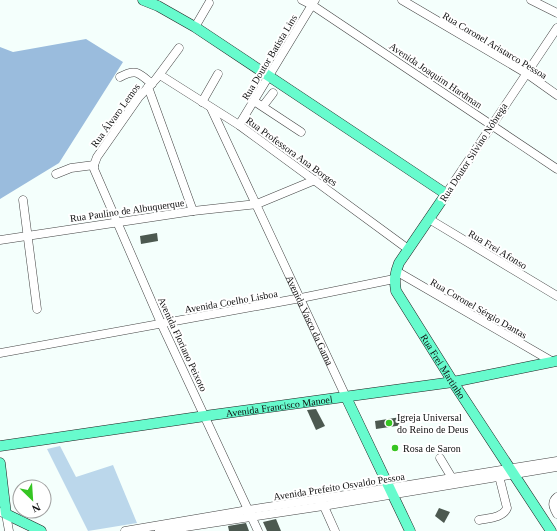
<svg xmlns="http://www.w3.org/2000/svg" width="557" height="531" viewBox="0 0 557 531" font-family="Georgia,serif">
<style>
.green{fill:#bbd7eb}
.forest{fill:#9abcdd}
.building{fill:#4c5950}
.lines{fill:none;stroke-linecap:round;stroke-linejoin:round}
.minor-casing{stroke:#434343;stroke-width:9}
.major-casing{stroke:#212121;stroke-width:11}
.minor{stroke:#fff;stroke-width:8}
.major{stroke:#67fbcd;stroke-width:10}
.poi-dot{fill:#36c523;stroke:#fff;stroke-width:1.5}
.labels{text-anchor:middle;stroke-width:4;stroke-linejoin:round;paint-order:stroke}
.street-label{font-size:10px;fill:#101010;stroke:#fff}
.poi-label{font-size:10px;fill:#101010;stroke:#fff;text-anchor:start}
</style>
<rect width="100%" height="100%" fill="#f4fffc"/>
<path class="green" d="M 60,446 L 76,477 L 113,465 L 137,523 L 88,531 L 47,449 Z"/>
<path class="forest" d="M 86,39 L 123,62 L 59,163 L 0,199 L 0,47 L 13,52 Z"/>
<g class="building">
<path d="M 157,233 L 158,241 L 141,244 L 140,236 Z"/>
<path d="M 316,409 L 325,426 L 316,430 L 307,410 Z"/>
<path d="M 401,417 L 403,425 L 376,429 L 375,421 Z"/>
<path d="M 439,508 L 450,512 L 444,523 L 435,516 Z"/>
<path d="M 276,519 L 281,531 L 267,531 L 263,522 Z"/>
<path d="M 246,523 L 249,531 L 229,531 L 228,526 Z"/>
</g>
<g class="lines">
<g class="minor-casing">
<g id="minor">
<path d="M 302,0 L 312,5 L 557,169"/>
<path d="M 402,0 L 526,73 L 557,95"/>
<path d="M 531,0 L 557,13"/>
<path d="M 195,27 L 209,3"/>
<path d="M 179,48 L 156,79 L 139,97 L 97,157 L 94,165 L 94,169 L 161,323 L 258,531"/>
<path d="M 160,75 L 239,125 L 408,249"/>
<path d="M 120,77 C 136,68 139,73 152,84"/>
<path d="M 148,87 L 193,211"/>
<path d="M 254,101 L 301,132"/>
<path d="M 202,102 L 218,74"/>
<path d="M 263,106 L 273,93"/>
<path id="s1" d="M 211,108 L 346,397"/>
<path d="M 239,125 L 315,0"/>
<path d="M 56,174 L 71,168 L 94,165"/>
<path d="M 446,194 L 557,28"/>
<path d="M 23,200 L 37,309"/>
<path d="M 429,219 L 557,296"/>
<path d="M 0,240 L 193,211 L 257,204 L 315,180"/>
<path d="M 396,271 L 553,362"/>
<path d="M 0,353 L 301,298 L 394,279"/>
<path d="M 440,458 L 452,478"/>
<path d="M 557,497 C 551,502 553,507 557,514"/>
<path d="M 322,502 L 335,531"/>
<path d="M 0,512 L 6,514 L 9,531"/>
<path d="M 479,520 C 488,518 503,518 507,508 L 499,476"/>
<path d="M 125,531 L 248,510 L 390,488 L 557,461"/>
<path d="M 159,531 L 323,506 L 557,467"/>
</g>
</g>
<g class="major-casing">
<g id="major">
<path id="s2" d="M 143,0 L 158,6 L 195,27 L 446,194 L 399,263 C 395,273 394,280 396,291 L 453,382 L 551,531"/>
<path d="M 346,397 L 410,531"/>
<path id="s3" d="M 0,446 L 205,416 L 453,382 L 557,361"/>
<path d="M 0,463 L 6,514 L 41,531"/>
</g>
</g>
<use href="#minor" class="minor"/>
<use href="#major" class="major"/>
</g>
<g class="poi-dot">
<circle cx="389" cy="423" r="4"/>
<circle cx="395" cy="448" r="4"/>
</g>
<g class="labels">
<g class="street-label">
<text transform="translate(495 45) rotate(31)" y="4">Rua Coronel Aristarco Pessoa</text>
<text transform="translate(269 57) rotate(-59)" y="4">Rua Doutor Batista Lins</text>
<text transform="translate(436 75) rotate(34)" y="4">Avenida Joaquim Hardman</text>
<text transform="translate(115 115) rotate(-54)" y="4">Rua Álvaro Lemos</text>
<text transform="translate(292 151) rotate(36)" y="4">Rua Professora Ana Borges</text>
<text transform="translate(473 152) rotate(-57)" y="4">Rua Doutor Silvino Nóbrega</text>
<text transform="translate(127 210) rotate(-8)" y="4">Rua Paulino de Albuquerque</text>
<text transform="translate(498 249) rotate(31)" y="4">Rua Frei Afonso</text>
<text transform="translate(231 301) rotate(-10)" y="4">Avenida Coelho Lisboa</text>
<text transform="translate(479 308) rotate(30)" y="4">Rua Coronel Sérgio Dantas</text>
<text dy="4" stroke="none"><textPath href="#s1" startOffset="234">Avenida Vasco da Gama</textPath></text>
<text transform="translate(183 344) rotate(65)" y="4">Avenida Floriano Peixoto</text>
<text dy="4" stroke="none"><textPath href="#s2" startOffset="561">Rua Frei Martinho</textPath></text>
<text dy="4" stroke="none"><textPath href="#s3" startOffset="282">Avenida Francisco Manoel</textPath></text>
<text transform="translate(339 486) rotate(-9)" y="4">Avenida Prefeito Osvaldo Pessoa</text>
</g>
<g class="poi-label">
<text x="397" y="421">Igreja Universal<tspan x="397" dy="12">do Reino de Deus</tspan></text>
<text x="403" y="452">Rosa de Saron</text>
</g>
</g>
<g transform="translate(32 499) rotate(155)"><circle r="19" fill="#ffffff" stroke="#9f9f9f"/>
<path d="M0-3L7 15L0 10L-7 15Z" fill="#36c523"/>
<text y="-6" font-size="11" font-weight="bold" text-anchor="middle" fill="#101010">N</text>
</g>
</svg>
